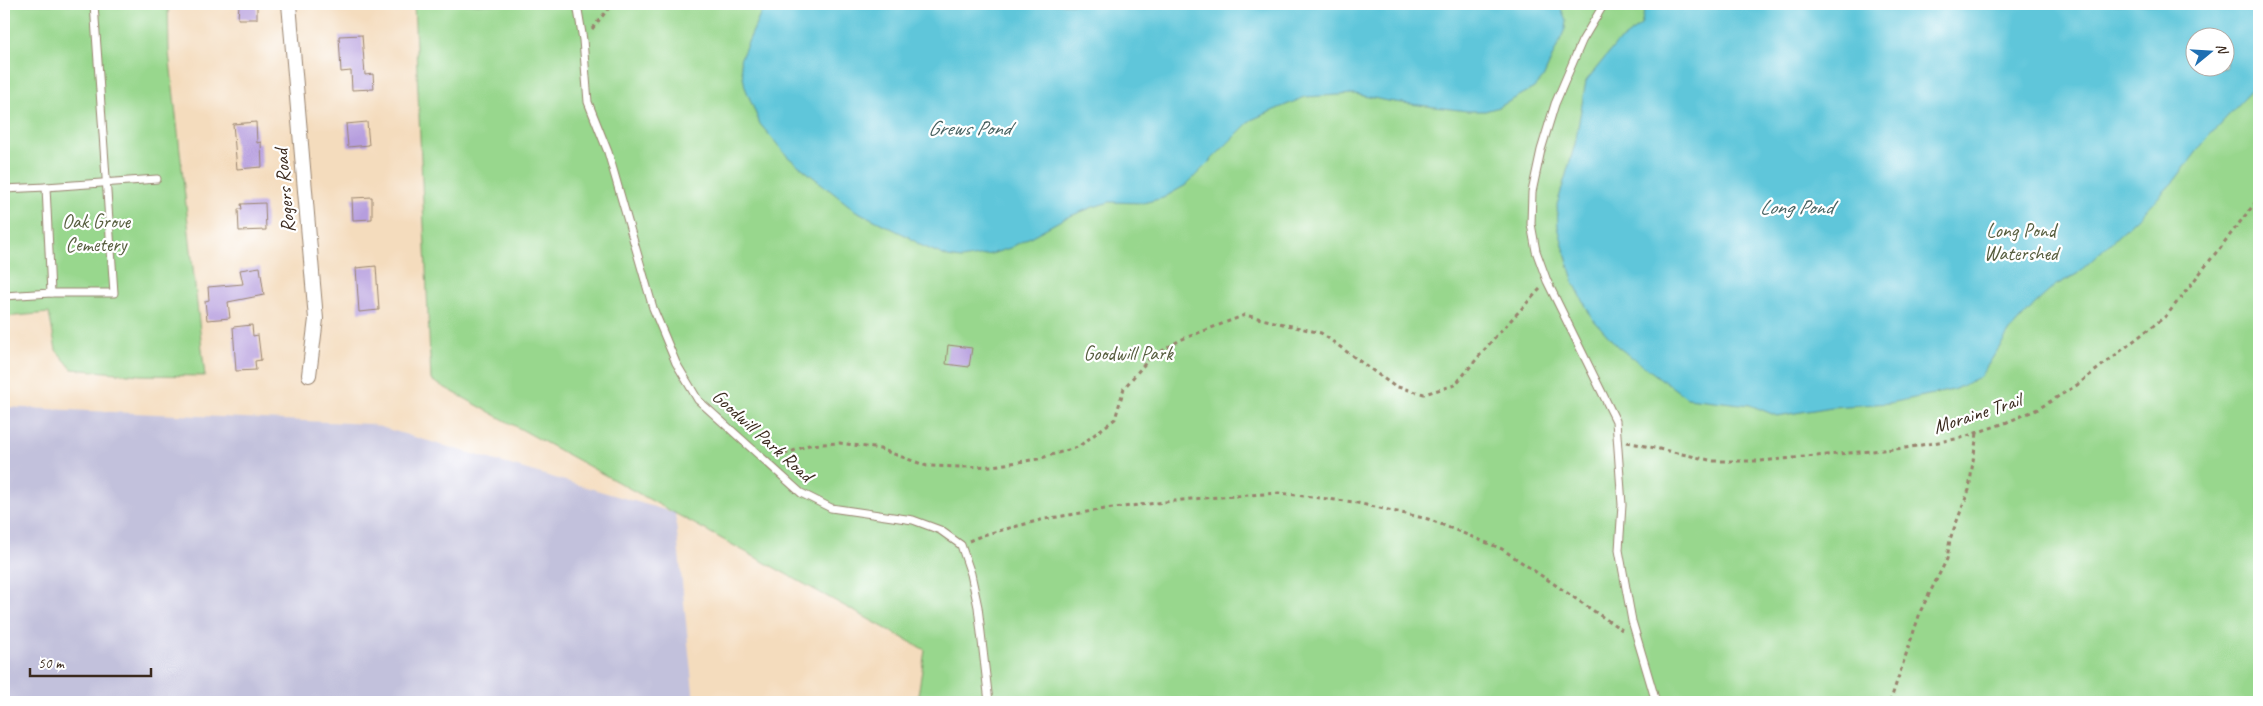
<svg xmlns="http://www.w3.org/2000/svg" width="2263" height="706" viewBox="0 0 2263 706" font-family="Caveat,sans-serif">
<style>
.industrial{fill:#c2c1dc}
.green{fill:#98d78d;stroke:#6a8056;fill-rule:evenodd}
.water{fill:#5ec6da;stroke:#4c787c;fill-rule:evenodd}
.building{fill:#b69ede}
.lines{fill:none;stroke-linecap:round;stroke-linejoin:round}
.lane-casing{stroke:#98836e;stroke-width:9}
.street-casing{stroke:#98836e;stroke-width:16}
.path{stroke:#98836e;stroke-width:3;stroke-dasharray:4 4;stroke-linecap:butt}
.lane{stroke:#fff;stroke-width:7}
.street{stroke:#fff;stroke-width:14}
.labels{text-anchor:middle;stroke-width:4.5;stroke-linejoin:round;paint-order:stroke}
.street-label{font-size:20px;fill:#3b2a1e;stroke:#fff}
.park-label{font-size:20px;fill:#575e3f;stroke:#fff}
.water-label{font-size:21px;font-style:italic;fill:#476160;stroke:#fff}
</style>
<rect width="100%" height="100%" fill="#fff"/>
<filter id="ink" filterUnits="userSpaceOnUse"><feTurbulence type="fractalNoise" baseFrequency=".02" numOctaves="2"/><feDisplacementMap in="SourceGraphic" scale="10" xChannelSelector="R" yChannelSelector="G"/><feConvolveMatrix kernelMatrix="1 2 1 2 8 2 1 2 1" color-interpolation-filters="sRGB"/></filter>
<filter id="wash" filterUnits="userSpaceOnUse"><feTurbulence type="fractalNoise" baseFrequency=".0096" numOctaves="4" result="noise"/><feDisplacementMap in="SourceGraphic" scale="20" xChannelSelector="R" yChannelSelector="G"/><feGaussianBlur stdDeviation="1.12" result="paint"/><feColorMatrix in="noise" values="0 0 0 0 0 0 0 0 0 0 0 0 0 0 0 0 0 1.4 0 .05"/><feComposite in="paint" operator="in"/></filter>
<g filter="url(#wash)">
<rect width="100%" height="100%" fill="#f4dcbd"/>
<path class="industrial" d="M 4,407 L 370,424 L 675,513 L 694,702 L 4,702 Z"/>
<g class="green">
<path d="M 4,4 L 168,4 L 169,52 L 205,376 L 140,375 L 72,369 L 56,350 L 49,313 L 4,317 Z"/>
<path d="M 414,4 L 2259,4 L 2259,702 L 917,702 L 925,650 L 431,380 ZM 2196,38 L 2226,38 L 2226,68 L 2196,68 Z"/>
</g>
<g class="water">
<path d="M 765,4 L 1559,4 L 1566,20 L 1565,29 L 1543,78 L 1534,88 L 1499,107 L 1485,111 L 1467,111 L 1387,101 L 1355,94 L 1305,97 L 1251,120 L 1186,185 L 1163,198 L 1143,203 L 1110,202 L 1093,207 L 1063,219 L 1010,248 L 991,254 L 961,259 L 948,257 L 920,245 L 909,237 L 856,211 L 788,157 L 760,124 L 745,87 L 740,60 Z"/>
<path d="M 1646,4 L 2259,4 L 2259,83 L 2208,137 L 2175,180 L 2150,206 L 2077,274 L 2056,285 L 2035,304 L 2010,331 L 1980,377 L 1953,390 L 1890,403 L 1832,407 L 1777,416 L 1750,405 L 1687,398 L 1618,347 L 1592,318 L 1573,281 L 1558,227 L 1557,205 L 1575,144 L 1586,81 L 1616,44 L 1641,25 ZM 2196,38 L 2226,38 L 2226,68 L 2196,68 Z"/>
</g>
<g id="blocks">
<g class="building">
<path d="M 239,4 L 257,4 L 257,19 L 238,19 Z"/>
<path d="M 362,35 L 365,75 L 373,74 L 374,89 L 352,90 L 351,71 L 341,72 L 339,36 Z"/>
<path d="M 256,122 L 257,143 L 261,142 L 262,167 L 237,169 L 233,124 Z"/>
<path d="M 367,122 L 369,145 L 348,147 L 346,124 Z"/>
<path d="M 372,197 L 372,219 L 353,220 L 352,198 Z"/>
<path d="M 265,203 L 266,230 L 239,231 L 238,209 L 242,209 L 241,204 Z"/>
<path d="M 376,266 L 379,310 L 359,312 L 356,268 Z"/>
<path d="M 260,267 L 264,295 L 228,302 L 230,318 L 207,320 L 205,301 L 209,300 L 208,287 L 243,284 L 240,270 Z"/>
<path d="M 252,325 L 253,336 L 258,335 L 261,360 L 255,361 L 256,370 L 236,371 L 233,327 Z"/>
<path d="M 948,345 L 972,348 L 969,367 L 946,364 Z"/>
</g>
</g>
</g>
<g filter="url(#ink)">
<use href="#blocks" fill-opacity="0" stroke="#98836e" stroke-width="1"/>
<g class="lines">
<g class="lane-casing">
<g id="lane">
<path d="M 577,4 L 583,40 L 588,102 L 608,152 L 653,308 L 676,363 L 698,400 L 801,493 L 831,508 L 913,520 L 940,530 L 961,545 L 971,574 L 978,607 L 989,702"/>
<path d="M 1604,4 L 1582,41 L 1555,104 L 1541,150 L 1532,192 L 1531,224 L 1536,251 L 1547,281 L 1616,421 L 1622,505 L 1619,550 L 1632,621 L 1656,702"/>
<path d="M 46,187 L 157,179"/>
<path d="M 4,189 L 46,187 L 51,293 L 4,296"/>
<path d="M 51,293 L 114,293 L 94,4"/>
</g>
</g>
<g class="street-casing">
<path id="street" d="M 289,4 L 316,319 L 309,375"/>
</g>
<g class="path">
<path d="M 592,29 L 612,4"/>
<path d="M 1627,442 L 1714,461 L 1760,461 L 1905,448 L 1961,438 L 2005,423 L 2038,409 L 2077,385 L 2167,315 L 2259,198"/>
<path d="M 777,457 L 809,445 L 840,443 L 880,449 L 927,466 L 962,467 L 992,466 L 1038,459 L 1078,447 L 1115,419 L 1124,388 L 1149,359 L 1180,340 L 1245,315 L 1321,333 L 1394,386 L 1424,394 L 1455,385 L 1496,336 L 1540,289"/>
<path d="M 969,541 L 983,535 L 1045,519 L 1105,509 L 1191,499 L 1279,493 L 1353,502 L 1428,519 L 1502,549 L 1622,630"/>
<path d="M 1890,702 L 1921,610 L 1947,559 L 1950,539 L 1969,490 L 1977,433"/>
</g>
<use href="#lane" class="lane"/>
<use href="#street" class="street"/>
</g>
</g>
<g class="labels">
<g class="street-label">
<text transform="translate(284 191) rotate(-95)" y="7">Rogers Road</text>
<text transform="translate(1977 413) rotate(-18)" y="7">Moraine Trail</text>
<text transform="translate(763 435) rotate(42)" y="7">Goodwill Park Road</text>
</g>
<g class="park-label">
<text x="96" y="228">Oak Grove<tspan x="96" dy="23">Cemetery</tspan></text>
<text x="2021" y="237">Long Pond<tspan x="2021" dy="23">Watershed</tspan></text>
<text x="1128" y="360">Goodwill Park</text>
</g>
<g class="water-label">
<text x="969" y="135">Grews Pond</text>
<text x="1796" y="214">Long Pond</text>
</g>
</g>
<rect width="2263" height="706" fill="none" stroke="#fff" stroke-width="20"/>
<g transform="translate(2210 52) rotate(72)"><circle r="24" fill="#ffffff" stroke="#b1aaa5"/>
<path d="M0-4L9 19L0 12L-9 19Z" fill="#1f6fb2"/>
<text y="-8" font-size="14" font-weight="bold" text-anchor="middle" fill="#3b2a1e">N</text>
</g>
<path d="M30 668v8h121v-8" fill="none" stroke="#3b2a1e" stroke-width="2.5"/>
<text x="38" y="668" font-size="15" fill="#3b2a1e" stroke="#ffffff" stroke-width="4" paint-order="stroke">50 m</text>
</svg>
